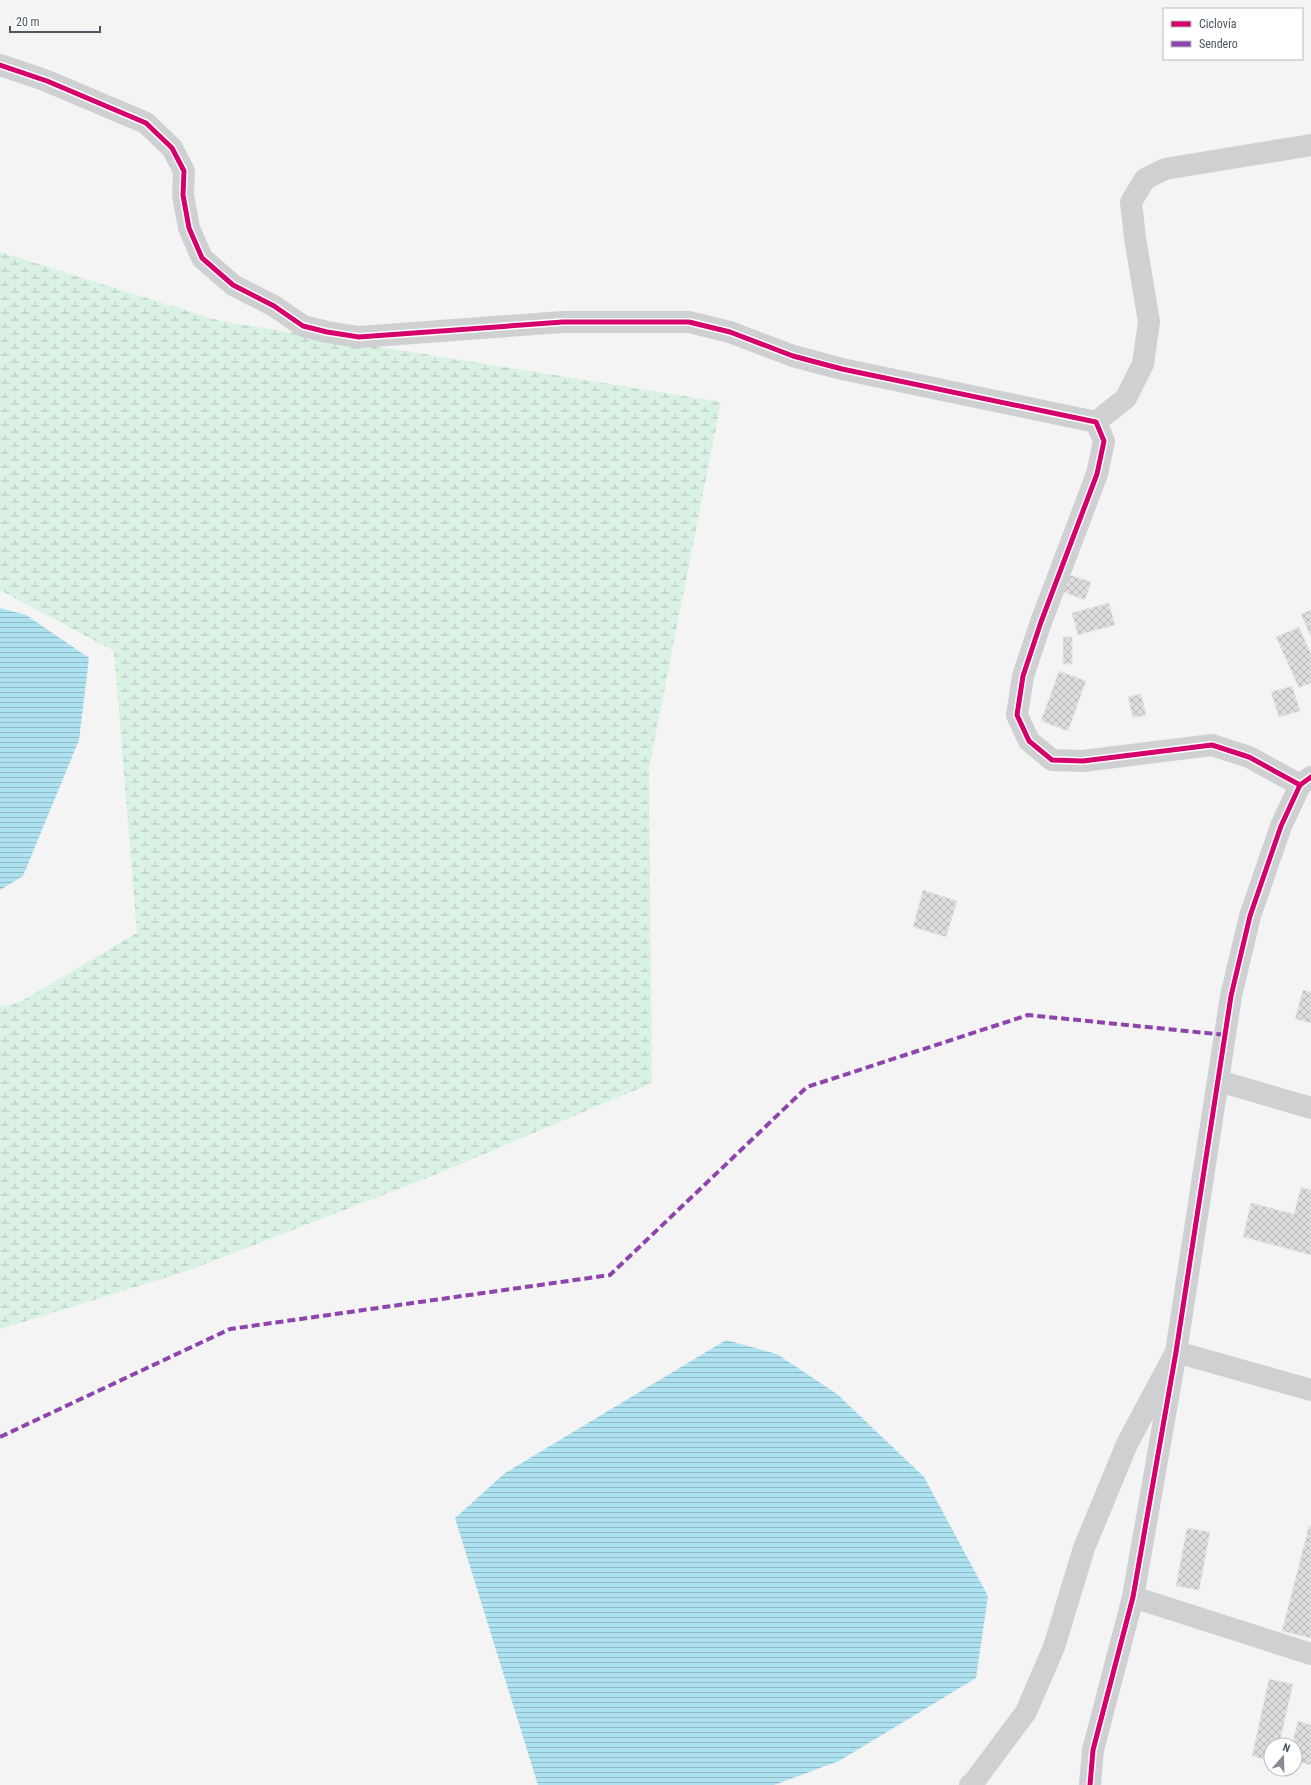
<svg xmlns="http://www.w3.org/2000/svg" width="1311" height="1785" viewBox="0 0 1311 1785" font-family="'Roboto Condensed',sans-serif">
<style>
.wetland{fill:url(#wetland-marsh)}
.water{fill:url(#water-rules)}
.building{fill:url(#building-cross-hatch);stroke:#e5e6e7}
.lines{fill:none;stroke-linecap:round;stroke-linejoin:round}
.minor{stroke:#ced0d2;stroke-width:22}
.quiet{stroke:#8e44ad;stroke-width:4;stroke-dasharray:8 4;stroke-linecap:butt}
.cycleway-casing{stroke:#fff;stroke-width:8}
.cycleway{stroke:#d6006c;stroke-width:5}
</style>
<defs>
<pattern id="wetland-marsh" width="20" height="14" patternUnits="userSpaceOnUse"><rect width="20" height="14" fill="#d9f2e3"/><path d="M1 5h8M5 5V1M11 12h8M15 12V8" fill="none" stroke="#b2c7bb"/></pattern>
<pattern id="water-rules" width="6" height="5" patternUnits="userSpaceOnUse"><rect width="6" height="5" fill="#aee2f0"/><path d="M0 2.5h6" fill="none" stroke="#90bac6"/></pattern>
<pattern id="building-cross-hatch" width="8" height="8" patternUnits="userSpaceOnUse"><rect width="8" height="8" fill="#ddddde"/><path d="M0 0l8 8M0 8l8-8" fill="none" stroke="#b5b6b7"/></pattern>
</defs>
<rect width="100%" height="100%" fill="#f4f4f4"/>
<path class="wetland" d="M 0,252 L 220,321 L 721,402 L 649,768 L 652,1083 L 432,1176 L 184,1272 L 0,1329 L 0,1007 L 20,1002 L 137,933 L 114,651 L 0,590 Z"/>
<g class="water">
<path d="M 0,608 L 26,615 L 89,658 L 79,740 L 23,876 L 0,890 Z"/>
<path d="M 726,1340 L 777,1354 L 837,1394 L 924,1477 L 988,1596 L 976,1678 L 839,1761 L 774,1785 L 538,1785 L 455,1518 L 505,1473 Z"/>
</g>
<g class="building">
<path d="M 1064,573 L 1091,582 L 1085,600 L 1058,590 Z"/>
<path d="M 1109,603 L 1115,625 L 1078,635 L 1072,613 Z"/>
<path d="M 1311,610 L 1311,637 L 1301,614 Z"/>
<path d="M 1299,627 L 1311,654 L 1311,683 L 1299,688 L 1276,637 Z"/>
<rect x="1063" y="637" width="9" height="27"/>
<path d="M 1059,671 L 1086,681 L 1068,731 L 1041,721 Z"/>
<path d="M 1292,686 L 1300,711 L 1279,717 L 1271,692 Z"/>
<path d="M 1141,694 L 1146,715 L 1133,718 L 1128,697 Z"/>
<path d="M 923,890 L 957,901 L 946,937 L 913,927 Z"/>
<path d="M 1303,990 L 1311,992 L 1311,1023 L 1295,1019 Z"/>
<path d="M 1301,1187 L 1311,1190 L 1311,1255 L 1243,1237 L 1251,1203 L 1294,1214 Z"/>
<path d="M 1309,1526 L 1311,1527 L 1311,1638 L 1282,1631 Z"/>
<path d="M 1187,1528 L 1210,1532 L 1199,1590 L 1176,1586 Z"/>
<path d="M 1269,1679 L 1293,1684 L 1279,1745 L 1271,1745 L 1271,1761 L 1252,1756 Z"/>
<path d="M 1298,1721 L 1311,1725 L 1311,1765 L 1295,1761 L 1295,1745 L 1292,1745 Z"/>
</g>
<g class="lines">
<g class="minor">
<path d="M 0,65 L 47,81 L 146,123 L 172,148 L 184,171 L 183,195 L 189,228 L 202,258 L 233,285 L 274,306 L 303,326 L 327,332 L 359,337 L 563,322 L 689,322 L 730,332 L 793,356 L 842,369 L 1096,422 L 1104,441 L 1097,474 L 1041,622 L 1023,676 L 1017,715 L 1029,741 L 1052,760 L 1083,761 L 1212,745 L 1249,757 L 1300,785"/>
<path d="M 1096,422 L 1126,398 L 1143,364 L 1149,322 L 1135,238 L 1131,202 L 1145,179 L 1165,169 L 1311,145"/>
<path d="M 1219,1081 L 1311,1108"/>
<path d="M 1133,1597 L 1311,1654"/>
<path d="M 970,1785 L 973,1783 L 1026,1712 L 1054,1647 L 1084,1548 L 1127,1444 L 1176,1352 L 1311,1390"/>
<path d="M 1090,1785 L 1093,1750 L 1133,1597 L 1176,1352 L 1231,996 L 1250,916 L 1281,826 L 1300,785 L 1311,777"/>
</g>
<path class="quiet" d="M 0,1437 L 230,1329 L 610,1275 L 807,1087 L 1028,1015 L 1226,1035"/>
<g class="cycleway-casing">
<g id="cycleway">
<path d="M 0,65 L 47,81 L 146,123 L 172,148 L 184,171 L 183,195 L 189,228 L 202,258 L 233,285 L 274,306 L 303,326 L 327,332 L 359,337 L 563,322 L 689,322 L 730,332 L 793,356 L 842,369 L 1096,422 L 1104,441 L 1097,474 L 1041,622 L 1023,676 L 1017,715 L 1029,741 L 1052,760 L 1083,761 L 1212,745 L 1249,757 L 1300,785"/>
<path d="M 1090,1785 L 1093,1750 L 1133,1597 L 1176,1352 L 1231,996 L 1250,916 L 1281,826 L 1300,785 L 1311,777"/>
</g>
</g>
<use href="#cycleway" class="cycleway"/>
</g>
<rect x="1163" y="8" width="140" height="52" fill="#ffffff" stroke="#b7bbc0"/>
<rect x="1171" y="21" width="20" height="6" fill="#d6006c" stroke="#b7bbc0"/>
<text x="1199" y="28" font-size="12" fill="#4a5661">Ciclovía</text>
<rect x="1171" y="41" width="20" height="6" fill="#8e44ad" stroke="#b7bbc0"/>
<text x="1199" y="48" font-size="12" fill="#4a5661">Sendero</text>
<g transform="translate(1283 1757) rotate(20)"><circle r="19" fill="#ffffff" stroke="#b7bbc0"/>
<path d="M0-3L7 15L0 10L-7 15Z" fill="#868d94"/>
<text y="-6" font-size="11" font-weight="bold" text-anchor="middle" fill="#4a5661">N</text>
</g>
<path d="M10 26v6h90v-6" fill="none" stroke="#4a5661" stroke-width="2"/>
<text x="16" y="26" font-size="12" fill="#4a5661" stroke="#ffffff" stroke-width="3" paint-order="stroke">20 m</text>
</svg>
